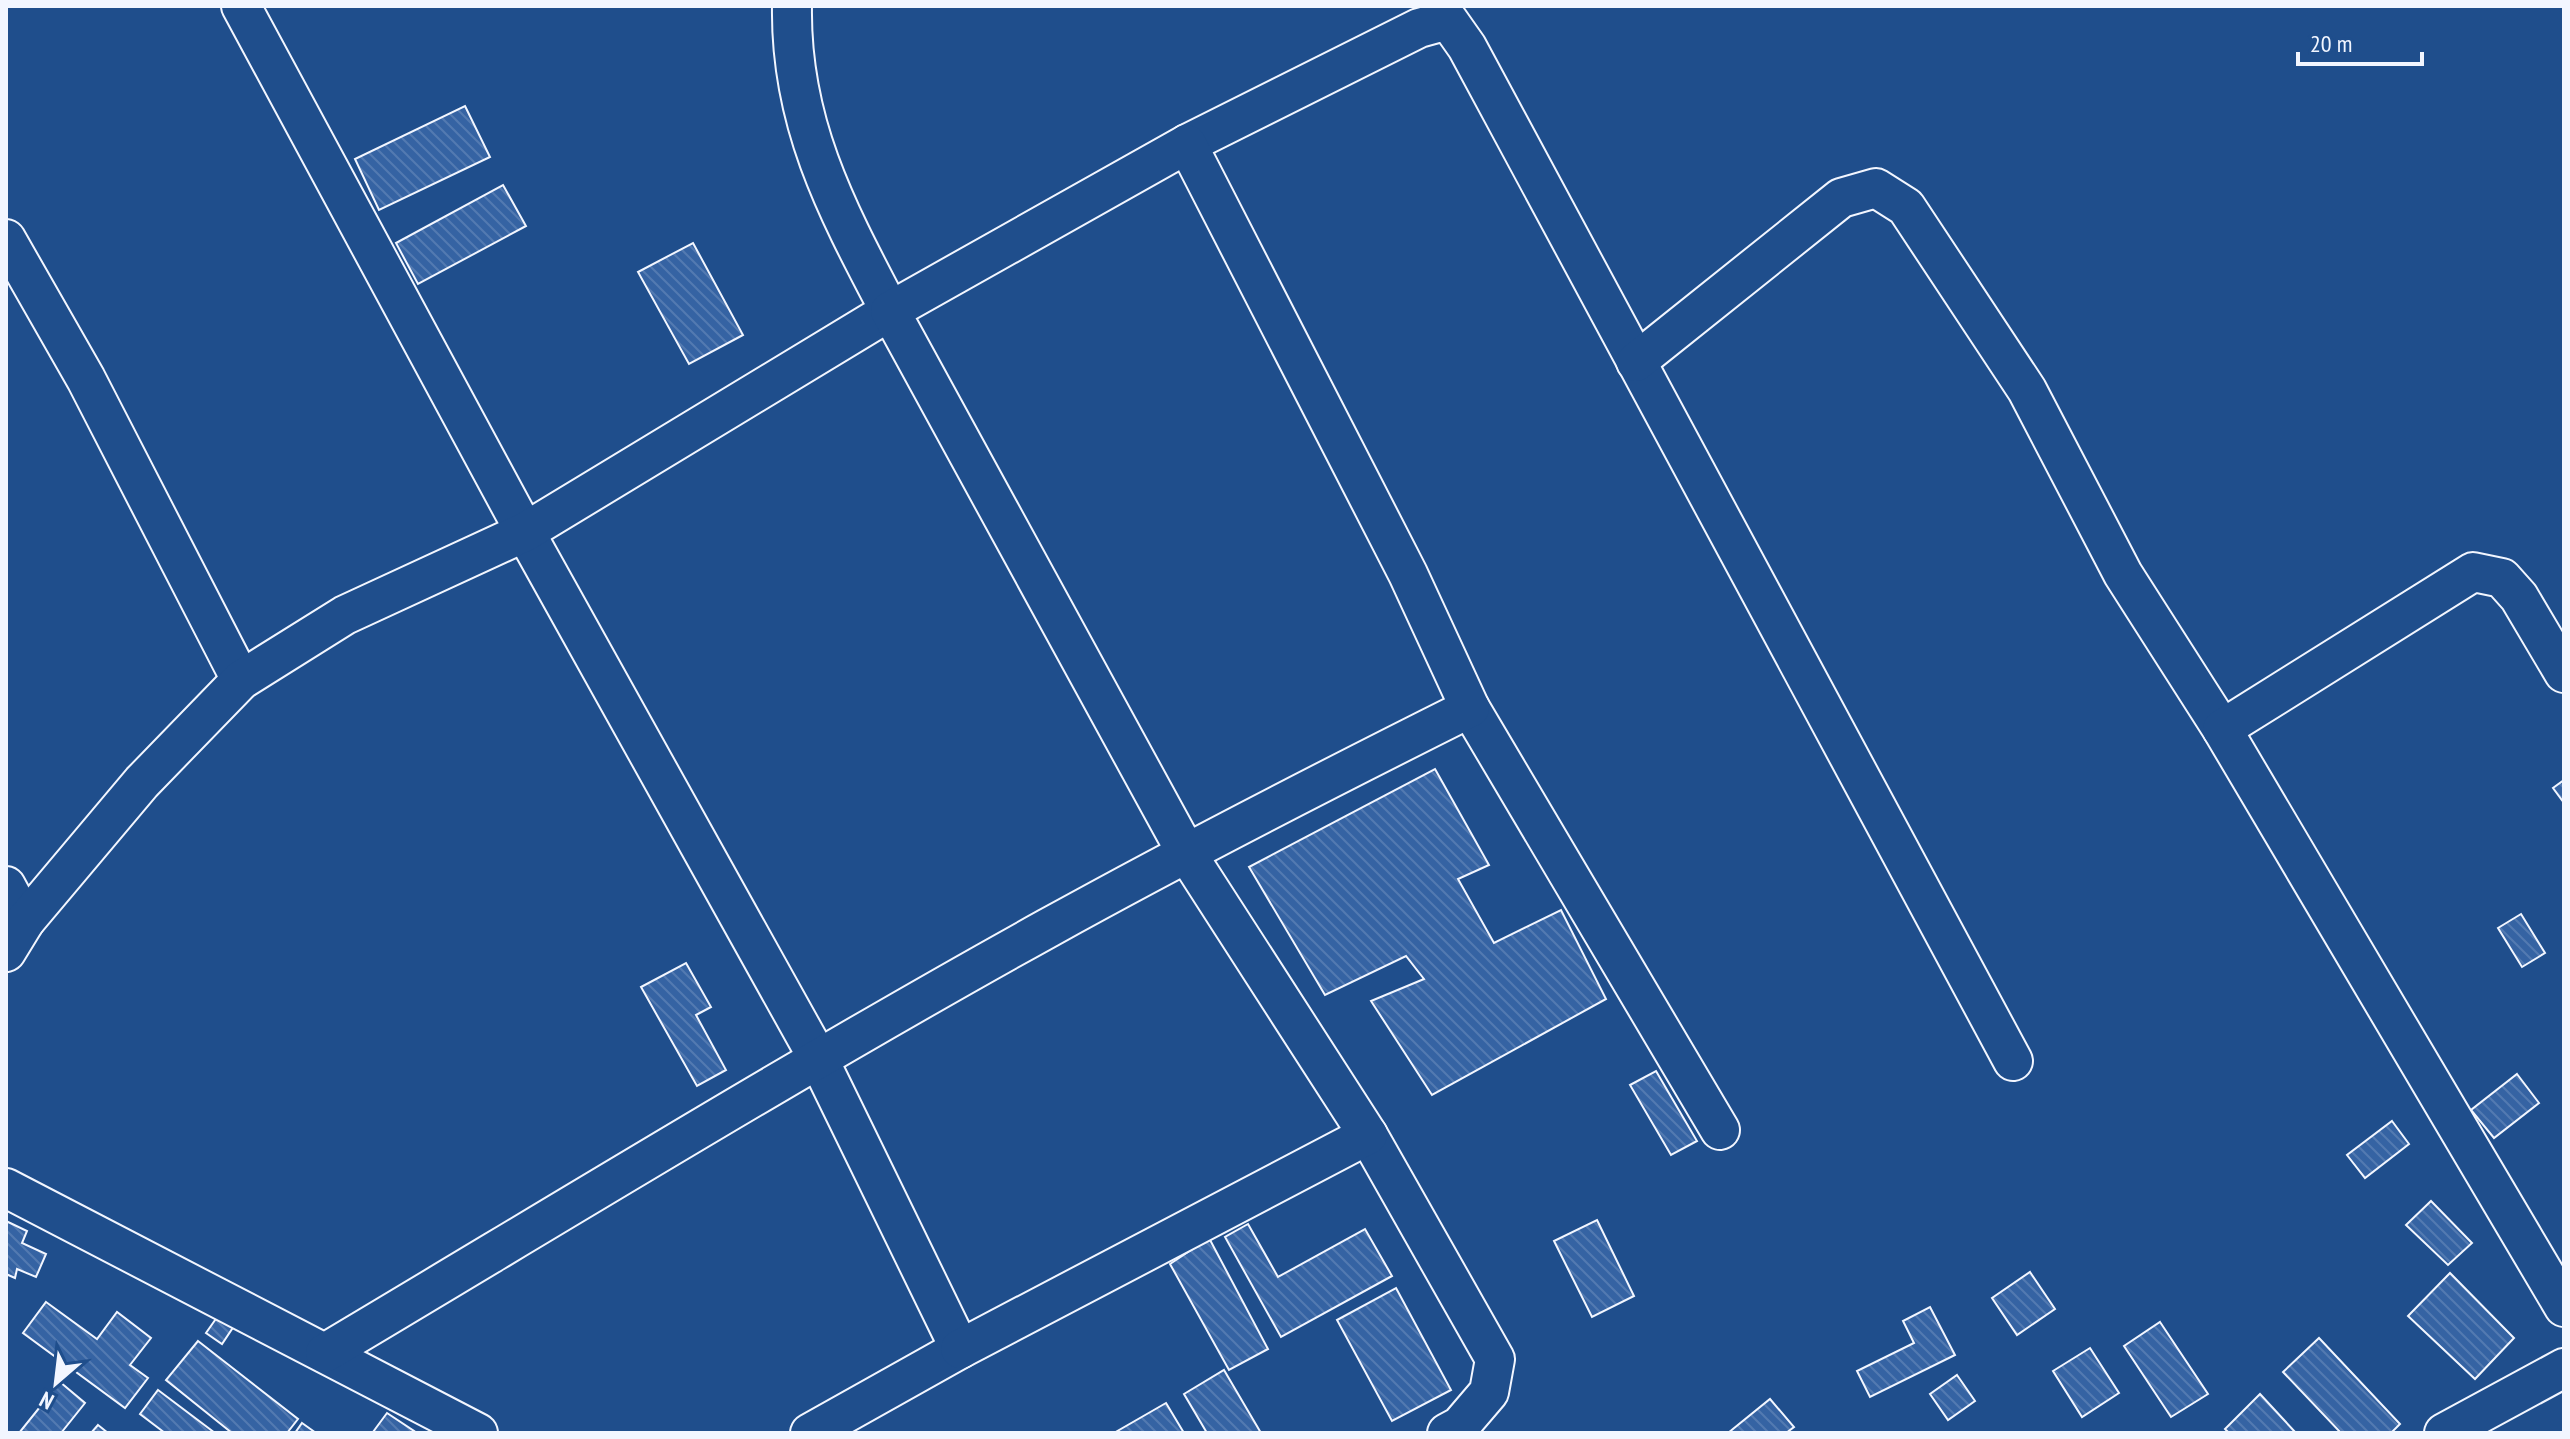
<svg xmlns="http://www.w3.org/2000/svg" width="2570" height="1439" viewBox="0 0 2570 1439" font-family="'PT Sans Narrow',sans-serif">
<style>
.building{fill:url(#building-back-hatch);stroke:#f2f6ff;stroke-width:2}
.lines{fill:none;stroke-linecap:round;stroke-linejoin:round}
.street-casing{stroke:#f2f6ff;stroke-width:42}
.street{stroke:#1f4e8c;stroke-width:38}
</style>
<defs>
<pattern id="building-back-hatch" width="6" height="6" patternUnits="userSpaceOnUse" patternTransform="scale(2)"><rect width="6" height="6" fill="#3563a3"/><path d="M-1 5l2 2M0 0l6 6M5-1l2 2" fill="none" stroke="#537ab1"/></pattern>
</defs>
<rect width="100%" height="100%" fill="#1f4e8c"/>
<g class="building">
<path d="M 465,106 L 490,157 L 379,210 L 355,159 Z"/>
<path d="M 503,185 L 526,226 L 418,284 L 396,243 Z"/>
<path d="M 693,243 L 743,335 L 689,364 L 638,272 Z"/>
<path d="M 1435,769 L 1489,865 L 1458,879 L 1494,943 L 1561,910 L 1606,999 L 1432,1095 L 1371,1001 L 1424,979 L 1406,956 L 1325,995 L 1249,867 Z"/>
<path d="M 2564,780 L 2564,803 L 2553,788 Z"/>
<path d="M 2521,914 L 2545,953 L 2522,967 L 2498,928 Z"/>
<path d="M 686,963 L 711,1007 L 696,1015 L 726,1070 L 697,1086 L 641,987 Z"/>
<path d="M 1656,1071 L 1697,1141 L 1671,1155 L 1630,1085 Z"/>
<path d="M 2517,1074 L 2539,1103 L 2494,1138 L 2471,1110 Z"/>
<path d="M 2392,1121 L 2409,1144 L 2365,1178 L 2347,1155 Z"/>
<path d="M 2431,1201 L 2472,1243 L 2448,1265 L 2406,1225 Z"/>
<path d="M 1597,1220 L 1634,1296 L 1592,1317 L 1554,1241 Z"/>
<path d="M 6,1221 L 27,1231 L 22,1243 L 46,1254 L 36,1277 L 17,1269 L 15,1278 L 6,1274 Z"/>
<path d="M 1248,1224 L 1278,1277 L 1365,1229 L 1392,1276 L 1281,1337 L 1225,1237 Z"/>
<path d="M 1209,1238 L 1268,1349 L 1229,1370 L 1170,1264 Z"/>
<path d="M 2030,1272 L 2055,1309 L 2017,1335 L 1992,1298 Z"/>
<path d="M 2450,1273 L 2514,1338 L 2475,1379 L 2408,1316 Z"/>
<path d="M 1396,1288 L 1451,1390 L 1392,1421 L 1337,1320 Z"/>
<path d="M 46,1302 L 97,1339 L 117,1312 L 151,1338 L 130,1365 L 148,1378 L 125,1408 L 23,1333 Z"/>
<path d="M 1930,1307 L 1955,1355 L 1870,1397 L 1857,1371 L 1914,1343 L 1903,1321 Z"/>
<path d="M 220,1313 L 236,1323 L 222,1344 L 206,1333 Z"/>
<path d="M 2160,1322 L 2208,1394 L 2171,1417 L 2124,1346 Z"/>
<path d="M 2319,1338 L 2400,1424 L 2391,1433 L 2341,1433 L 2283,1372 Z"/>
<path d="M 198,1341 L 298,1419 L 287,1433 L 232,1433 L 166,1380 Z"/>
<path d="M 2090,1348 L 2119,1393 L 2082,1417 L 2053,1371 Z"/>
<path d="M 1224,1370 L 1261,1433 L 1207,1433 L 1184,1394 Z"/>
<path d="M 1957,1375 L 1975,1401 L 1948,1420 L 1930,1394 Z"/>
<path d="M 60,1382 L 85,1403 L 61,1433 L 19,1433 Z"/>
<path d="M 158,1390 L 215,1433 L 165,1433 L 140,1414 Z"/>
<path d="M 2260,1394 L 2296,1433 L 2229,1433 L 2225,1429 Z"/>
<path d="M 1770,1399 L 1794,1427 L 1786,1433 L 1728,1433 Z"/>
<path d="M 1166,1403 L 1184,1433 L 1114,1433 Z"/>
<path d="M 387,1413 L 414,1431 L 412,1433 L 373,1432 Z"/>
<path d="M 302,1423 L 316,1433 L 295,1433 Z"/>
<path d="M 98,1425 L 108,1433 L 91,1433 Z"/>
</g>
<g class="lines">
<g class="street-casing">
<g id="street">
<path d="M 241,6 L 525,532 L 819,1060 L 960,1349 L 810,1433"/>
<path d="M 1187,144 L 1419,28 L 1448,20 L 1467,47 L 2013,1061"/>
<path d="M 6,239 L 86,379 L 241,680"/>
<path d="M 1636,362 L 1841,198 L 1876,188 L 1906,207 L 2027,390 L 2123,574 L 2222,729"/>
<path d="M 2564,673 L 2519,597 L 2502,578 L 2473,572 L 2222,729 L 2564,1307"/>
<path d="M 1470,708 L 1720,1130"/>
<path d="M 6,886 L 25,921"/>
<path d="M 6,952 L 25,921 L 142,782 L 241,680 L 345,615 L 525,532 L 890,311 C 837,210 790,123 792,6"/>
<path d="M 1368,1135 L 1495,1359 L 1489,1392 L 1460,1426 L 1447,1433"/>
<path d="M 6,1188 L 478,1433"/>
<path d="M 325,1353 C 565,1210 804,1063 1048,928 C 1187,851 1328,779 1470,708 L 1408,574 L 1187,144 L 890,311 L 1187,854 L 1368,1135 L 960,1349"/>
<path d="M 2444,1433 L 2564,1368"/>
</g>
</g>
<use href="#street" class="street"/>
</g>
<rect width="2570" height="1439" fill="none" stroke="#f2f6ff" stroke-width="16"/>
<g transform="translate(56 1383) rotate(208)" stroke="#1f4e8c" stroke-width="6" paint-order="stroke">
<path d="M0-6L14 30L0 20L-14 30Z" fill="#f2f6ff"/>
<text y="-12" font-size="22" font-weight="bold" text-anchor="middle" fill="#f2f6ff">N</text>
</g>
<path d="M2298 52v12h124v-12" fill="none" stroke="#f2f6ff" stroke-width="4"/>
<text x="2310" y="52" font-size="24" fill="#f2f6ff" stroke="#1f4e8c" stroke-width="6" paint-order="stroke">20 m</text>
</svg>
